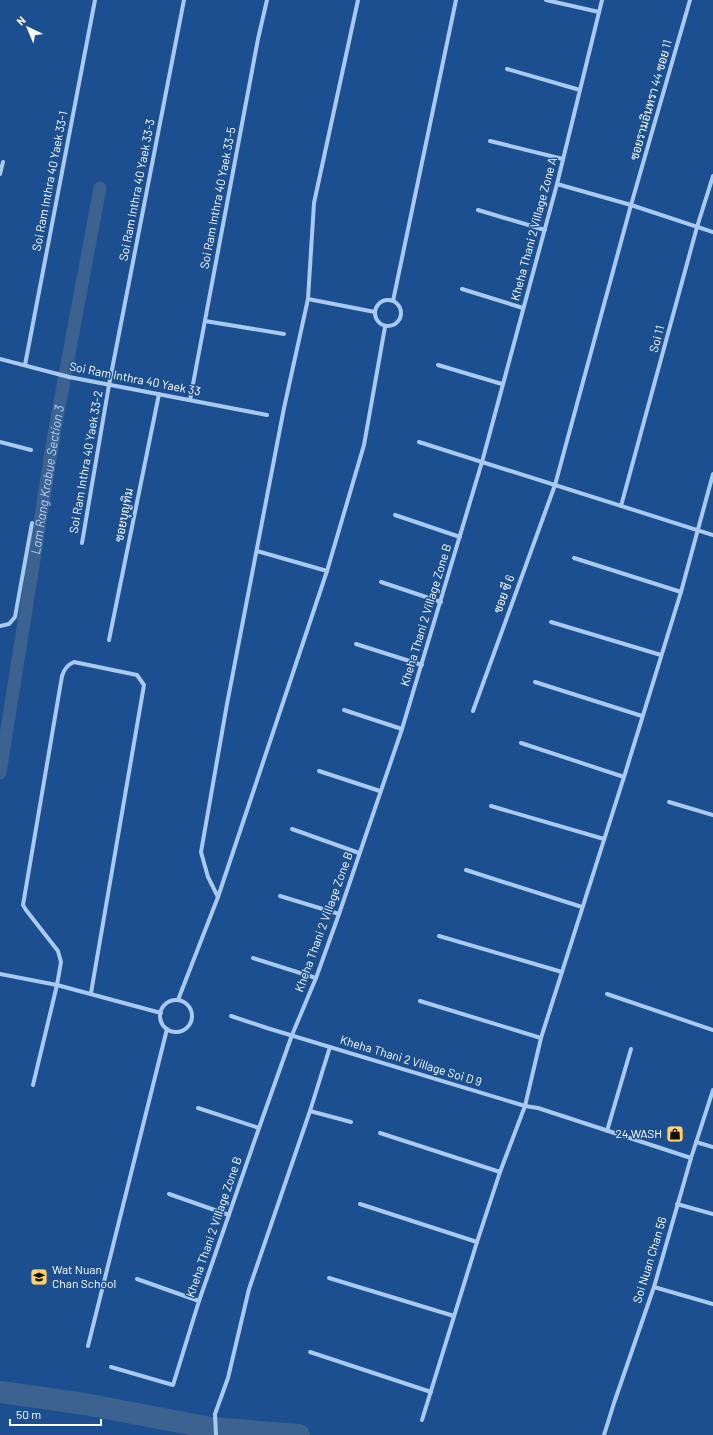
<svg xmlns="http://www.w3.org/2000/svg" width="713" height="1435" viewBox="0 0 713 1435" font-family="Barlow,Sarabun,sans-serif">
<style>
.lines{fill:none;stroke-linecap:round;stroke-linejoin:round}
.canal{stroke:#3c6290;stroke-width:13}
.river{stroke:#3c6290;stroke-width:22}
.minor{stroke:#a9c9ee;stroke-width:4}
.labels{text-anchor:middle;stroke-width:3;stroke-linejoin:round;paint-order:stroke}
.street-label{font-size:12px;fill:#fff;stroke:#1b4f8f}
.poi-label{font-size:12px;fill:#fff;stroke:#1b4f8f;text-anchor:end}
.water-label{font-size:13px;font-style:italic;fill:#b5d3f5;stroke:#1b4f8f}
</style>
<rect width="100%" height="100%" fill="#1b4f8f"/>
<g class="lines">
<path class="canal" id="s1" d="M 0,773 L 54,434 L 100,188"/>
<path class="river" d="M 0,1392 L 85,1404 L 211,1428 L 299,1435"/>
<g class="minor">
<path d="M 546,0 L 599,12"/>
<path d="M 507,69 L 580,90"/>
<path d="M 490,141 L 563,159"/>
<path d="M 0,174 L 3,162"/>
<path d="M 557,184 L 631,205 L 713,232"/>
<path d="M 478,210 L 545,230"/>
<path d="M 462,289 L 523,308"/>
<path d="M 308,299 L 375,312"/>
<circle cx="388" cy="313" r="13"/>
<path d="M 393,301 L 456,0"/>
<path d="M 205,321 L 284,334"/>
<path d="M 0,359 L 69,377 L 267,415"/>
<path d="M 25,365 L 95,0"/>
<path d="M 438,365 L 502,384"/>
<path d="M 190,400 L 258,39 L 267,0"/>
<path d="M 0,442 L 31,450"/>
<path d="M 419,442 L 713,535"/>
<path d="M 621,506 L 697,227 L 713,176"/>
<path d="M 395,515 L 460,537"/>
<path d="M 82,543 L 109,385 L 184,0"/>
<path d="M 257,551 L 327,571"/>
<path d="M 574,558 L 681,592"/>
<path d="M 381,582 L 441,602"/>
<path d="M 551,622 L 661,655"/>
<path d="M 0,626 L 9,624 L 15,617 L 32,523"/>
<path d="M 109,640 L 159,394"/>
<path d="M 356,644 L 422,665"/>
<path d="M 535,682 L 642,716"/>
<path d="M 344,710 L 402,729"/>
<path d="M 473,711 L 555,485 L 631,205 L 690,0"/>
<path d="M 521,743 L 624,777"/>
<path d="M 319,771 L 380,791"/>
<path d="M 669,802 L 713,815"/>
<path d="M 491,806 L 604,839"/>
<path d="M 292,829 L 359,853"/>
<path d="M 466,870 L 582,907"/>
<path d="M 280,896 L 339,914"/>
<path d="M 218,897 L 208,877 L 201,852 L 227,704 L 284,408 L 308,299 L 314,203 L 358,0"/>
<path d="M 439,936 L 562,972"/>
<path d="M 253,958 L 316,978"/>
<path d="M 0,974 L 57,985 L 161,1013"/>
<path d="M 607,994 L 713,1030"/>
<path d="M 178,1000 L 218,897 L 327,571 L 364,445 L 385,327"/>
<circle cx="176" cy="1016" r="16"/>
<path d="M 420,1001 L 541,1038"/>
<path d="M 231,1016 L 267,1028 L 525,1106 L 538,1108 L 691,1158"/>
<path d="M 33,1085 L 57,985 L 61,962 L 58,951 L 26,910 L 23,905 L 62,676 C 64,669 67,665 74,662 L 137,675 L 144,685 L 91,993"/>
<path d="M 198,1108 L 259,1128"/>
<path d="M 310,1111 L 330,1047"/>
<path d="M 607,1131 L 631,1049"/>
<path d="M 380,1133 L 500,1172"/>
<path d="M 696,1142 L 713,1147"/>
<path d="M 169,1194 L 229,1215"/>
<path d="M 360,1204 L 477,1242"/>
<path d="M 677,1204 L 713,1214"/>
<path d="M 329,1278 L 454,1316"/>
<path d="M 137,1279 L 199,1301"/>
<path d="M 654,1287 L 713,1304"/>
<path d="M 88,1346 L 167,1029"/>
<path d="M 310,1352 L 431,1392"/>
<path d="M 111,1367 L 173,1385 L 199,1301 L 259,1128 L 292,1035 L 316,978 L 339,914 L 402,729 L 482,462 L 557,184 L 602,0"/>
<path d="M 422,1420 L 477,1242 L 500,1172 L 525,1106 L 541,1038 L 624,777 L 681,592 L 713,474"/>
<path d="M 216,1435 L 215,1414 L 228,1378 L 249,1289 L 310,1111 L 351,1122"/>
<path d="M 604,1435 L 614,1403 L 654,1287 L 691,1158 L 713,1090"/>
</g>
</g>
<defs>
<g id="shop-square" transform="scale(0.9)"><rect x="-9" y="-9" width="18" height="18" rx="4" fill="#ffd166" stroke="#1b4f8f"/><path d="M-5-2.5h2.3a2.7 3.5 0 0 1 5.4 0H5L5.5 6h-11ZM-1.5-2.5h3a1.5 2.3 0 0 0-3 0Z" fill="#111"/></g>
<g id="school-square" transform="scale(0.9)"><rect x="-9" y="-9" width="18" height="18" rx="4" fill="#ffd166" stroke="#1b4f8f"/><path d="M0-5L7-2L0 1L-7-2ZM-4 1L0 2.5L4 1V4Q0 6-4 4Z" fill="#111"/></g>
</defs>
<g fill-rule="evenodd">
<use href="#shop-square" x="675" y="1134"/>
<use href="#school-square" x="39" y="1277"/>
</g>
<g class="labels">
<g class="street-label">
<text transform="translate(651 100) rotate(-74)" y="4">ซอยรามอินทรา 44 ซอย 11</text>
<text transform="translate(50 181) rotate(-79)" y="4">Soi Ram Inthra 40 Yaek 33-1</text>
<text transform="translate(137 190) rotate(-79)" y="4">Soi Ram Inthra 40 Yaek 33-3</text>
<text transform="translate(218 198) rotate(-79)" y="4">Soi Ram Inthra 40 Yaek 33-5</text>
<text transform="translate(534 229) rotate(-75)" y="4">Kheha Thani 2 Village Zone A</text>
<text transform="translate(657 339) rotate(-75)" y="4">Soi 11</text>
<text transform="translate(135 379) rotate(11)" y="4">Soi Ram Inthra 40 Yaek 33</text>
<text transform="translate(86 462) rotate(-80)" y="4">Soi Ram Inthra 40 Yaek 33-2</text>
<text transform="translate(124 515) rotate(-79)" y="4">ซอยบุญทิม</text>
<text transform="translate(504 594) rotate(-70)" y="4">ซอย ซี 6</text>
<text transform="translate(426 615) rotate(-73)" y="4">Kheha Thani 2 Village Zone B</text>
<text transform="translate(324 922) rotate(-70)" y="4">Kheha Thani 2 Village Zone B</text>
<text transform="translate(411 1061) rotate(17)" y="4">Kheha Thani 2 Village Soi D 9</text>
<text transform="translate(214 1227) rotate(-71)" y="4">Kheha Thani 2 Village Zone B</text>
<text transform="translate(650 1260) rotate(-73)" y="4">Soi Nuan Chan 56</text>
</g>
<g class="poi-label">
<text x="662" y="1138">24 WASH</text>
<text x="52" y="1274" text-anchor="start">Wat Nuan<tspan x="52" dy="14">Chan School</tspan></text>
</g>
<g class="water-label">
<text dy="5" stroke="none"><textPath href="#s1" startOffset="297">Lam Rang Krabue Section 3</textPath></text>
</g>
</g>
<g transform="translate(28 28) rotate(316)" stroke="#1b4f8f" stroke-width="3" paint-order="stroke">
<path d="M0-3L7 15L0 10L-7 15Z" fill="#ffffff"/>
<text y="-6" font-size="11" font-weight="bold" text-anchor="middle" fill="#ffffff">N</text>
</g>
<path d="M10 1419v6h91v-6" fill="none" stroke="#ffffff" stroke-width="2"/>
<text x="16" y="1419" font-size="12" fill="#ffffff" stroke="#1b4f8f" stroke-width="3" paint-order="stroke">50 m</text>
</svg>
